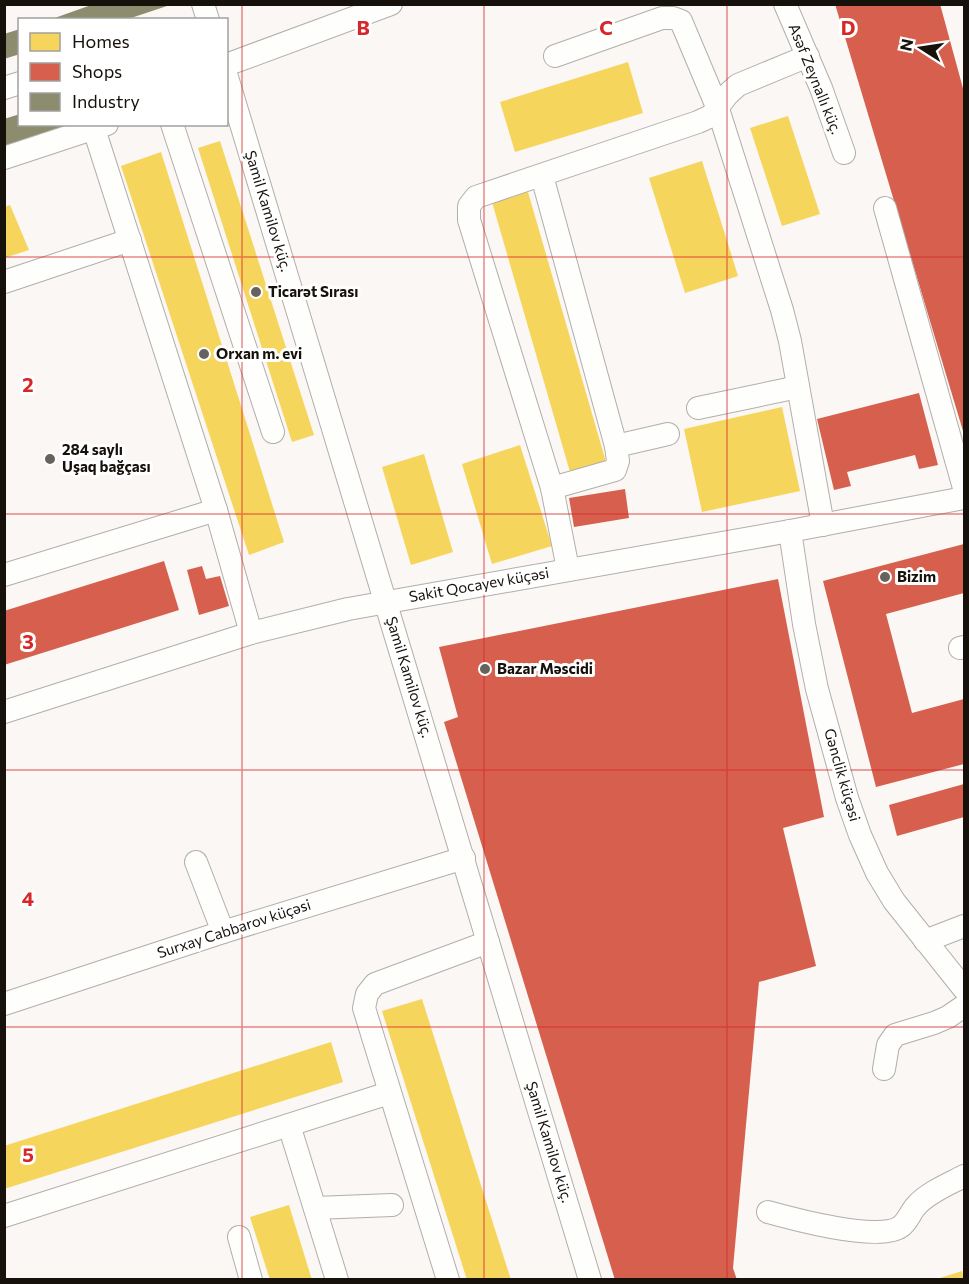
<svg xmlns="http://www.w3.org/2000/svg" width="969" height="1284" viewBox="0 0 969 1284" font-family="Commissioner,sans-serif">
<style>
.homes{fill:#f6d55c}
.shops{fill:#d6604d}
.industry{fill:#8c8c6e}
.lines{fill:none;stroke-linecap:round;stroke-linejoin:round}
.minor-casing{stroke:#b2aeaa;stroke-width:24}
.minor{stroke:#fefefd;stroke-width:22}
.grid{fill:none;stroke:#d62828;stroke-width:1.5;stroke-opacity:0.55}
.poi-dot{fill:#66625d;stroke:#fff;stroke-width:2}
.labels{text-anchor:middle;stroke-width:6;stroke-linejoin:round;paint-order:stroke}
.street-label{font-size:15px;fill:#17110c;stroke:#fff}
.poi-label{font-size:15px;font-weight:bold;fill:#17110c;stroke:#fff;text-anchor:start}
.grid-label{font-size:20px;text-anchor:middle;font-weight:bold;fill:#d62828;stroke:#fff;stroke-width:6;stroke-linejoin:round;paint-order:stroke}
</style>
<rect width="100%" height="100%" fill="#faf7f4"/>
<g class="homes">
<path d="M 628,62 L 643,113 L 515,152 L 500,102 Z"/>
<path d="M 788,116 L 820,214 L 782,226 L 750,128 Z"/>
<path d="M 220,141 L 314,435 L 292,442 L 198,148 Z"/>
<path d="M 161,152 L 284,542 L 249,555 L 121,166 Z"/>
<path d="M 702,161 L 738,276 L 685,293 L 649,178 Z"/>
<path d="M 528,192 L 606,462 L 570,472 L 492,202 Z"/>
<path d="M 10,205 L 29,250 L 4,258 L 4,207 Z"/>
<path d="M 782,407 L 800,491 L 702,512 L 684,429 Z"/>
<path d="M 520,445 L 552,546 L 492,564 L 462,464 Z"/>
<path d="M 424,454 L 453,552 L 411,565 L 382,467 Z"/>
<path d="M 422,999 L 511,1280 L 467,1280 L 382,1011 Z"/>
<path d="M 331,1042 L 343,1082 L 4,1189 L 4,1146 Z"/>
<path d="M 289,1205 L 312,1280 L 270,1280 L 250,1217 Z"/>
<path d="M 962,1271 L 964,1280 L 937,1280 L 937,1279 Z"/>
</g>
<g class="shops">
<path d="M 835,4 L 940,4 L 964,92 L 964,430 L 963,431 Z"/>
<path d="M 919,393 L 938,465 L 919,469 L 915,455 L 847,472 L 851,486 L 834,490 L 817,419 Z"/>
<path d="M 625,489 L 629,518 L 574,527 L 569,498 Z"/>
<path d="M 964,544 L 964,593 L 886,614 L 912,713 L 964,699 L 964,764 L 876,787 L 823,581 Z"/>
<path d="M 164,561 L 179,610 L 4,665 L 4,611 Z"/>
<path d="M 202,566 L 206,579 L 220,576 L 229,606 L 199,615 L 187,570 Z"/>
<path d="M 778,579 L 824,817 L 783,828 L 816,966 L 759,982 L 733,1268 L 737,1280 L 615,1280 L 444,722 L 458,717 L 439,647 Z"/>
<path d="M 964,784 L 964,817 L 897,836 L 889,805 Z"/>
</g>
<g class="industry">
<path d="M 94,4 L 170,4 L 170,5 L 125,20 L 49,20 Z"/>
<path d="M 20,29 L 20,54 L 4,59 L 4,34 Z"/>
<path d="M 20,114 L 20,124 L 68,125 L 4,146 L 4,119 Z"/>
</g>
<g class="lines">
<g class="minor-casing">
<g id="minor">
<path d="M 203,4 L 208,20"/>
<path d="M 785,4 L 821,88 L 844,153"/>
<path d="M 555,56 L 662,18 L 673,18 L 681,21 L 718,109 L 782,310 L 790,341 L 823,525"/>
<path d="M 226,65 L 391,4"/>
<path d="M 226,74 L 590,1280"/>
<path d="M 4,88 L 20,83"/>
<path d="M 172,124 L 273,432"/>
<path d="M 94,129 L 216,510 L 251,633"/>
<path d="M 4,158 L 107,124"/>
<path d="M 542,176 L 616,446 L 618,461 L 615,470 L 552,488"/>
<path d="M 885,208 L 964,488"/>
<path d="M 4,282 L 130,240"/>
<path d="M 698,408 L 798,387"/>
<path d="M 616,446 L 668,434"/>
<path d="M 790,531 L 804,624 L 817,689 L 847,798 L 860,835 L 877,873 L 894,901 L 964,989"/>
<path d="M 568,569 L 552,488 L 469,220 L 469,206 L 476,197 L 698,122 L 711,116 L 728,94 L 738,85 L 808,56"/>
<path d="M 4,575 L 216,510"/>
<path d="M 960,648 L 964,647"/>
<path d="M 4,712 L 251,633 L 348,609 L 790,531 L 964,498"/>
<path d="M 196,862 L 223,932"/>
<path d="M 925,941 L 964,926"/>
<path d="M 4,1004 L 223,932 L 464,858"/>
<path d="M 884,1069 L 888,1045 L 895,1035 L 934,1023 L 948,1017 L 964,1006"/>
<path d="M 289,1125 L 337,1280"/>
<path d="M 315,1208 L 392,1205"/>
<path d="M 768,1212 C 793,1219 879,1242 900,1227 C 908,1222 910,1212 917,1205 C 929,1192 949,1184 964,1176"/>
<path d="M 4,1216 L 389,1093"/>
<path d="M 239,1237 L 251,1280"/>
<path d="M 448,1280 L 364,1008 L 367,994 L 375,984 L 488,942"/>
</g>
</g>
<use href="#minor" class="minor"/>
</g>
<path class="grid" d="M 242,4 L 242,1280M 484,4 L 484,1280M 727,4 L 727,1280M 4,257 L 964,257M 4,514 L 964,514M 4,770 L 964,770M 4,1027 L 964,1027"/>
<g class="poi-dot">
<circle cx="256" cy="292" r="6"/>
<circle cx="204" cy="354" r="6"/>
<circle cx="50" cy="459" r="6"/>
<circle cx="885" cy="577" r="6"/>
<circle cx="485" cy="669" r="6"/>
</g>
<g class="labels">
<g class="street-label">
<text transform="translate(815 79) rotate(68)" y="5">Asəf Zeynallı küç.</text>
<text transform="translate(268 211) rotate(73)" y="5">Şamil Kamilov küç.</text>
<text transform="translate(479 585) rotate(-10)" y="5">Sakit Qocayev küçəsi</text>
<text transform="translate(409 677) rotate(73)" y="5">Şamil Kamilov küç.</text>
<text transform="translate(842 775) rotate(74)" y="5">Gənclik küçəsi</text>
<text transform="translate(234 929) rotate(-18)" y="5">Surxay Cabbarov küçəsi</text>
<text transform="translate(549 1142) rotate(73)" y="5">Şamil Kamilov küç.</text>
</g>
<g class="poi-label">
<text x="268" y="297">Ticarət Sırası</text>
<text x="216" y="359">Orxan m. evi</text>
<text x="62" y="455">284 saylı<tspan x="62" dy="17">Uşaq bağçası</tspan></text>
<text x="897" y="582">Bizim</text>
<text x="497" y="674">Bazar Məscidi</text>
</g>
</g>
<g class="grid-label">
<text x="363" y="35">B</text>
<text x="606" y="35">C</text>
<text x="848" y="35">D</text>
<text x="28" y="392">2</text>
<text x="28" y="649">3</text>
<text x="28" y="906">4</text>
<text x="28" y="1162">5</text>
</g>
<rect width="969" height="1284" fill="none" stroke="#17110c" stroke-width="12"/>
<rect x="18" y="18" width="210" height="108" fill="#ffffff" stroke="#a2a09e" stroke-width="1.5"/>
<rect x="30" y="33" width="30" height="18" fill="#f6d55c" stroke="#a2a09e" stroke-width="1.5"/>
<text x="72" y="48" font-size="18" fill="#17110c">Homes</text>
<rect x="30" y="63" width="30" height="18" fill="#d6604d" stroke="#a2a09e" stroke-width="1.5"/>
<text x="72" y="78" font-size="18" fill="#17110c">Shops</text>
<rect x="30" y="93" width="30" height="18" fill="#8c8c6e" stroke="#a2a09e" stroke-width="1.5"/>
<text x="72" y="108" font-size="18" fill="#17110c">Industry</text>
<g transform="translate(921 48) rotate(282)" stroke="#ffffff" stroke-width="4.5" paint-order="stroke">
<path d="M0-4.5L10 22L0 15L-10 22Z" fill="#17110c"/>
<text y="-9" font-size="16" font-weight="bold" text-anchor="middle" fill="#17110c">N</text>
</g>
</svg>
